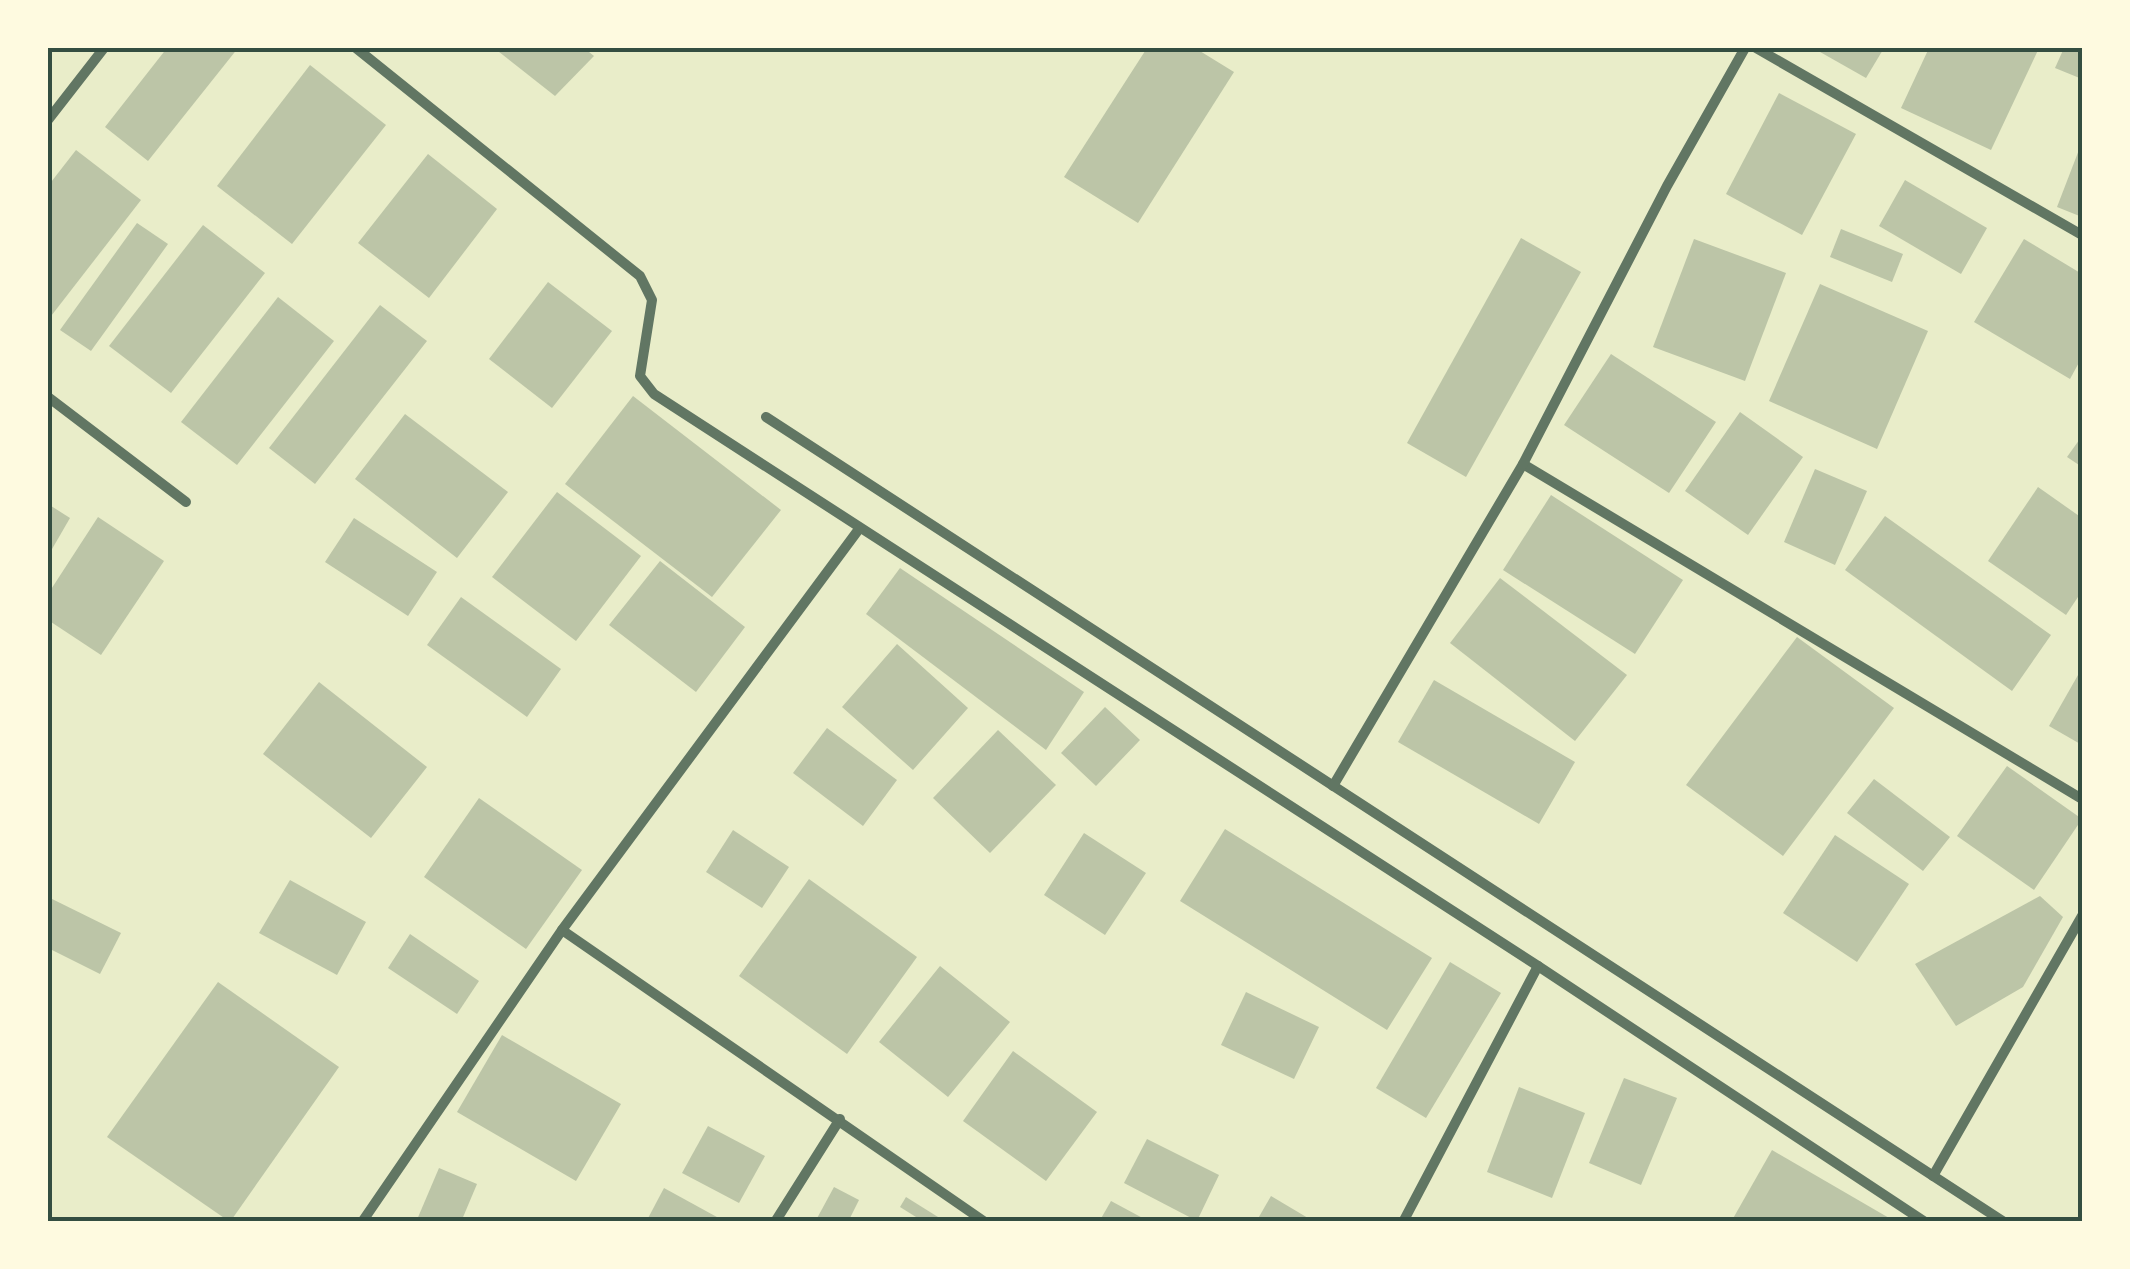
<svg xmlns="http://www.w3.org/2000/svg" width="2130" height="1269" viewBox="0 0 2130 1269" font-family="Jost,sans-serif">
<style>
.building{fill:#bcc5a7}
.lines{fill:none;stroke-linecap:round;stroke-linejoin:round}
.minor{stroke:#617663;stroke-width:10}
.neatline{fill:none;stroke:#344e41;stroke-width:4}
</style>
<rect width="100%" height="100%" fill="#e9edc9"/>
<g class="building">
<path d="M 167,48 L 238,48 L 148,161 L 105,127 Z"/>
<path d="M 494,48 L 584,48 L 594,56 L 555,96 Z"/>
<path d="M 1147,48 L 1195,48 L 1234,72 L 1138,223 L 1064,177 Z"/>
<path d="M 1813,48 L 1884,48 L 1866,78 Z"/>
<path d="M 1929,48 L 2039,48 L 1991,150 L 1901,108 Z"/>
<path d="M 2064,48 L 2082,48 L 2082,79 L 2055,68 Z"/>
<path d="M 310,65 L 386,125 L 292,244 L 217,186 Z"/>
<path d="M 1779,93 L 1856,134 L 1802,235 L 1726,194 Z"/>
<path d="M 2082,142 L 2082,217 L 2057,207 Z"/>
<path d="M 76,150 L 141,200 L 48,320 L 48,186 Z"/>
<path d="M 428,154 L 497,209 L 429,298 L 358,243 Z"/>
<path d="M 1905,180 L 1987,228 L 1961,274 L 1879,226 Z"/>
<path d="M 137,223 L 168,244 L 91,351 L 60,330 Z"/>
<path d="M 203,225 L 265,273 L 171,393 L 109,346 Z"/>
<path d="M 1841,229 L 1903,254 L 1892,282 L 1830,257 Z"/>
<path d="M 1521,238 L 1581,272 L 1466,477 L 1407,443 Z"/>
<path d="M 1694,239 L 1786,273 L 1745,381 L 1653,347 Z"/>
<path d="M 2024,239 L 2082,274 L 2082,357 L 2070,379 L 1974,322 Z"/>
<path d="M 548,282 L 612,331 L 552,408 L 489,359 Z"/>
<path d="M 1820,284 L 1928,331 L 1877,449 L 1769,401 Z"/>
<path d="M 278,297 L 334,341 L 237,465 L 181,422 Z"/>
<path d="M 380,305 L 427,341 L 315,484 L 269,448 Z"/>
<path d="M 1611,354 L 1716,422 L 1669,493 L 1564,425 Z"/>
<path d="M 633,396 L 781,510 L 712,597 L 565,484 Z"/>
<path d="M 1740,412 L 1803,457 L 1748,535 L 1685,491 Z"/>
<path d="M 405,414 L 508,492 L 457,558 L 355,479 Z"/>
<path d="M 2082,436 L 2082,467 L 2067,457 Z"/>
<path d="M 1815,469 L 1867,491 L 1835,565 L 1784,542 Z"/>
<path d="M 2038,487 L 2082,518 L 2082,591 L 2066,615 L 1988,561 Z"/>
<path d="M 557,492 L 641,556 L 576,641 L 492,577 Z"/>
<path d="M 1551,495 L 1683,580 L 1635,654 L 1503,570 Z"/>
<path d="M 48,504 L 70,518 L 48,556 Z"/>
<path d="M 1885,516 L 2051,635 L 2012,691 L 1845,570 Z"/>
<path d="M 98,517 L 164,561 L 101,655 L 48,620 L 48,594 Z"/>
<path d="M 354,518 L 437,572 L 408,616 L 325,562 Z"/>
<path d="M 660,561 L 745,627 L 696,692 L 609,625 Z"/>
<path d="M 900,568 L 1084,692 L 1046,750 L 866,614 Z"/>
<path d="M 1500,578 L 1627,675 L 1575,741 L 1450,643 Z"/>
<path d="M 461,597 L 561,669 L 527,717 L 427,645 Z"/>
<path d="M 1797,637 L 1894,708 L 1783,856 L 1686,785 Z"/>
<path d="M 897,644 L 968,708 L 913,770 L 842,707 Z"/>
<path d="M 2082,668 L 2082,745 L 2049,726 Z"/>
<path d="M 1434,680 L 1575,762 L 1539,824 L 1398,742 Z"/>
<path d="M 319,682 L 427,767 L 371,838 L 263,754 Z"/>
<path d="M 1105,707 L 1140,740 L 1096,786 L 1061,753 Z"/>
<path d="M 827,728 L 897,780 L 863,826 L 793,773 Z"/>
<path d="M 998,730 L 1056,785 L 990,853 L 933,798 Z"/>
<path d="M 2007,766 L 2082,819 L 2034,890 L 1957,836 Z"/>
<path d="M 1874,779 L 1950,837 L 1923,871 L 1847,813 Z"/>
<path d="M 479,798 L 582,870 L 526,949 L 424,877 Z"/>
<path d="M 1225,829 L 1432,958 L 1387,1030 L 1180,901 Z"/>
<path d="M 733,830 L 789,867 L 762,908 L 706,872 Z"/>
<path d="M 1084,833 L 1146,873 L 1105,935 L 1044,895 Z"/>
<path d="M 1835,835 L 1909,884 L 1857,962 L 1783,913 Z"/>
<path d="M 809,879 L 917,957 L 847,1054 L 739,976 Z"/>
<path d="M 290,880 L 366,922 L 337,975 L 259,933 Z"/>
<path d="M 2040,896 L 2063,917 L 2023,987 L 1956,1026 L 1915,964 Z"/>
<path d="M 48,897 L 121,933 L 100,974 L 48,948 Z"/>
<path d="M 410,934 L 479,981 L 457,1014 L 388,968 Z"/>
<path d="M 1450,962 L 1501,993 L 1426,1118 L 1376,1088 Z"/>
<path d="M 940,966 L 1010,1022 L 948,1097 L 879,1042 Z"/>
<path d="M 218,982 L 339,1067 L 230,1222 L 107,1137 Z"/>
<path d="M 1246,992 L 1319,1027 L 1294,1079 L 1221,1045 Z"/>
<path d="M 502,1035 L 621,1104 L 576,1181 L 457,1112 Z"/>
<path d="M 1013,1051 L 1097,1112 L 1046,1181 L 963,1121 Z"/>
<path d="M 1624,1078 L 1677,1098 L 1641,1185 L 1589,1163 Z"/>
<path d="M 1519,1087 L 1585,1113 L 1552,1198 L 1487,1172 Z"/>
<path d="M 708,1126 L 765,1156 L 739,1203 L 682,1173 Z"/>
<path d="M 1147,1139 L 1219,1175 L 1197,1221 L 1124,1183 Z"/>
<path d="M 1772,1150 L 1896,1222 L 1731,1222 Z"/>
<path d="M 439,1168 L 477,1184 L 461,1222 L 416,1222 Z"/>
<path d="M 834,1187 L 859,1200 L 848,1222 L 815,1222 Z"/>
<path d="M 664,1188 L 726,1222 L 646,1222 Z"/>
<path d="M 1271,1196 L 1308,1218 L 1306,1222 L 1256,1222 Z"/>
<path d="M 906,1197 L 946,1222 L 924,1222 L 900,1207 Z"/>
<path d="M 1111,1201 L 1150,1222 L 1099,1222 Z"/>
</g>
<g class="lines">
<g class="minor">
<path d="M 356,48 L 640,276 L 652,300 L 640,376 L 654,394 L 1538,966 L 1925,1222"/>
<path d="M 1756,48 L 2082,235"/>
<path d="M 48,120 L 104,48"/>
<path d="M 48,397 L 186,502"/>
<path d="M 766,417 L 2004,1222"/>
<path d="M 1523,464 L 2082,799"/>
<path d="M 1333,786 L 1523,464 L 1667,186 L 1745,48"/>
<path d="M 562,930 L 985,1222"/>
<path d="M 1933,1176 L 2082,916"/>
<path d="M 362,1222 L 562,930 L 859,529"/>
<path d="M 775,1222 L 840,1119"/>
<path d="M 1403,1222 L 1538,966"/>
</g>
</g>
<rect width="2130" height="1269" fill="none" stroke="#fefae0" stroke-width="100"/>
<rect x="50" y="50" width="2030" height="1169" class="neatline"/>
</svg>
